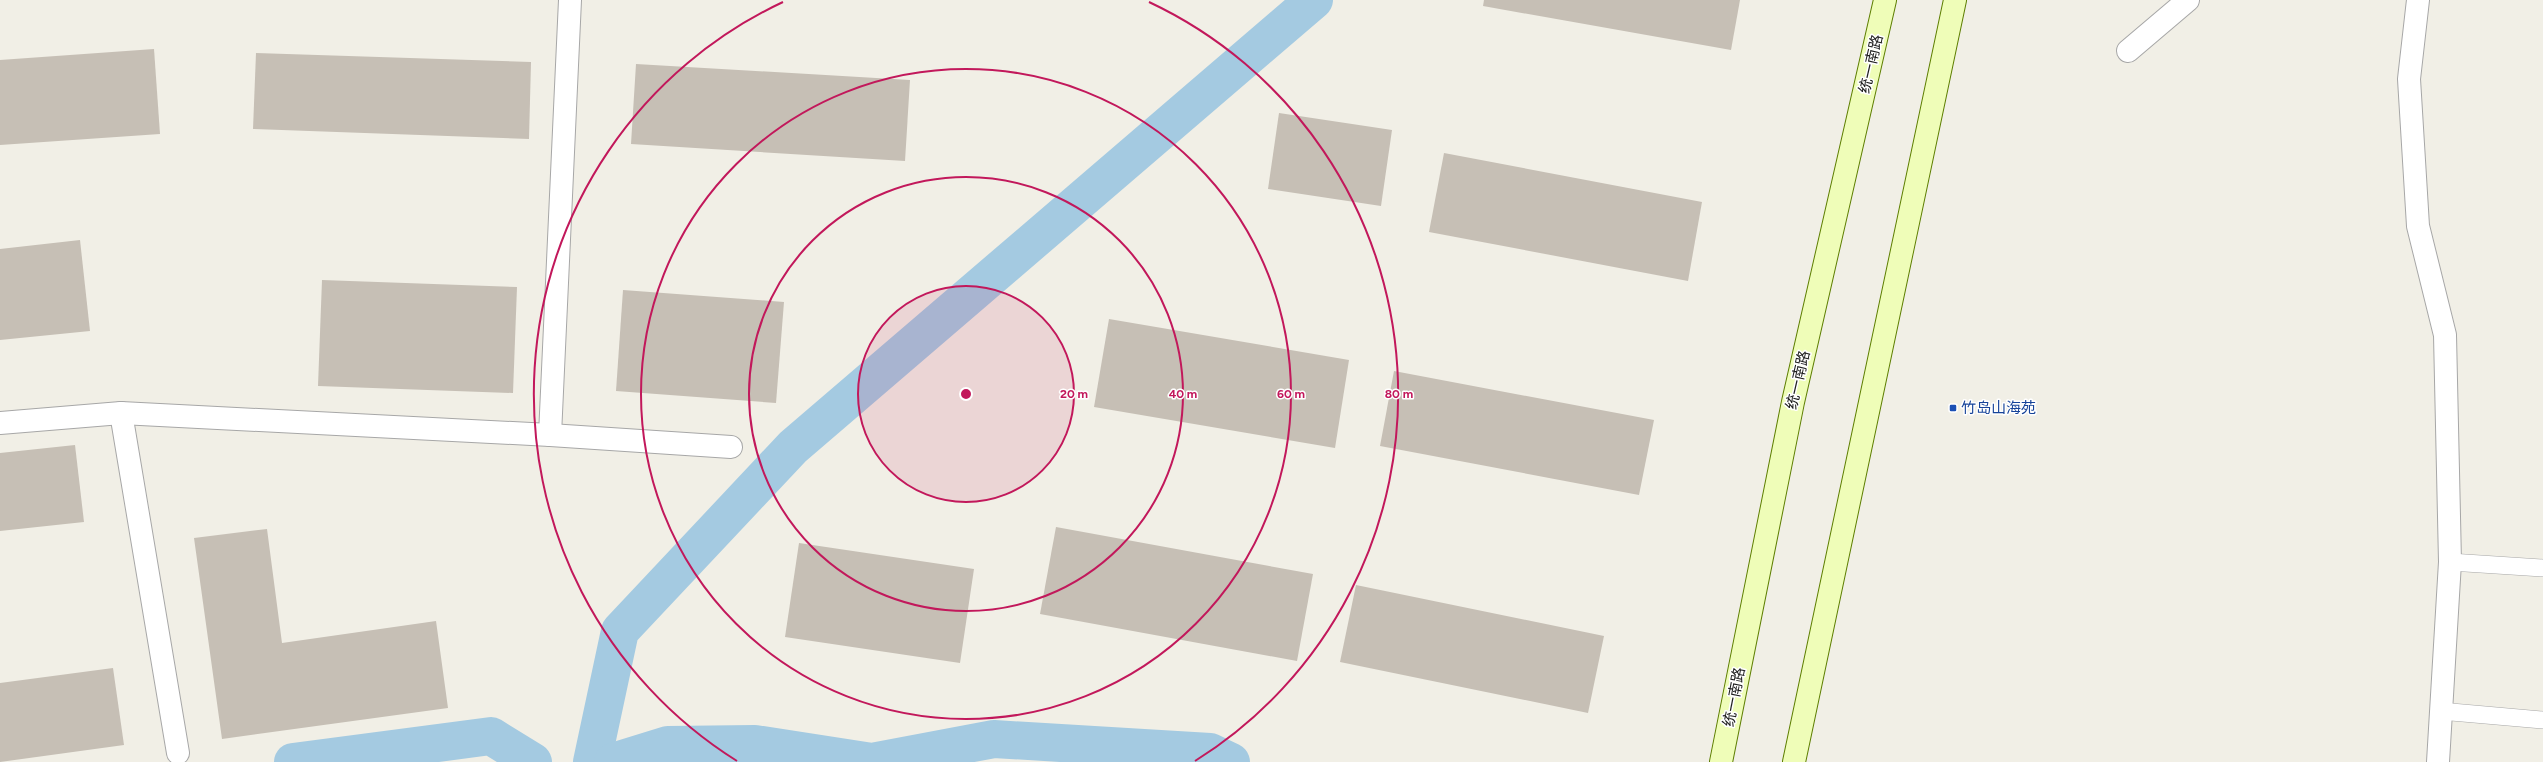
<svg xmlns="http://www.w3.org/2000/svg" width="2543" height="762" viewBox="0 0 2543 762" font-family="Figtree,'Noto Sans SC',sans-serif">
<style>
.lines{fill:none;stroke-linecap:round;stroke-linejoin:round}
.canal{stroke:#a4cae1;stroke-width:38}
.building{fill:#c6bfb5}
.service-casing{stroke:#a7a7a7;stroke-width:18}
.minor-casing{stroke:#a7a7a7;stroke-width:24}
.secondary-casing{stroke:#5d7e00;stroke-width:24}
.service{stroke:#fff;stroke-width:17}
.minor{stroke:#fff;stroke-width:22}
.secondary{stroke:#effdb8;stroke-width:22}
.ring{fill:none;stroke:#c2185b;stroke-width:2}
.transit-dot{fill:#1a4fb4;stroke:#fff;stroke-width:1.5}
.labels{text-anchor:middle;stroke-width:3;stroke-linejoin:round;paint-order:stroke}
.street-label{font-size:15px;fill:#202020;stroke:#fff}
.transit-label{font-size:15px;fill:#164399;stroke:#fff;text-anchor:start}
.centre{fill:#c2185b;stroke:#fff;stroke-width:2}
.ring-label{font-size:12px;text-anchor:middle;font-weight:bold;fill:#c2185b;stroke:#fff;stroke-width:3;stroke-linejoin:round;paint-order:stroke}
</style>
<rect width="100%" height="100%" fill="#f1efe6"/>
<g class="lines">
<g class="canal">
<path d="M 293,762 L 491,736 L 533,762"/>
<path d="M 592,762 L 620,631 L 793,447 L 1314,0"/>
<path d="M 613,762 L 668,745 L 755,744 L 872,762 L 994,739 L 1210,752 L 1231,762"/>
</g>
</g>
<g class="building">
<path d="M 1484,0 L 1740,0 L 1731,50 L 1483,6 Z"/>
<path d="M 154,49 L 160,134 L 0,145 L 0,60 Z"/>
<path d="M 256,53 L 531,62 L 529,139 L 253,129 Z"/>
<path d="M 636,64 L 910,80 L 905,161 L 631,144 Z"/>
<path d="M 1279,113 L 1392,130 L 1381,206 L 1268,189 Z"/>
<path d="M 1444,153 L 1702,202 L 1688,281 L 1429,232 Z"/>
<path d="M 80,240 L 90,331 L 0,340 L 0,249 Z"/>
<path d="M 322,280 L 517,287 L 513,393 L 318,386 Z"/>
<path d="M 623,290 L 784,302 L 776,403 L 616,391 Z"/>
<path d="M 1109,319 L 1349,360 L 1335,448 L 1094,407 Z"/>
<path d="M 1394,371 L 1654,420 L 1639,495 L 1380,446 Z"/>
<path d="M 75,445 L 84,522 L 0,531 L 0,453 Z"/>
<path d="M 1056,527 L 1313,574 L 1297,661 L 1040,614 Z"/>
<path d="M 267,529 L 282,643 L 436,621 L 448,708 L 222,739 L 194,538 Z"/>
<path d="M 799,543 L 974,569 L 960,663 L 785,637 Z"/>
<path d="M 1356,585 L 1604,636 L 1588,713 L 1340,662 Z"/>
<path d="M 113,668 L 124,745 L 0,762 L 0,683 Z"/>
</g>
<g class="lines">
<g class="service-casing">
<g id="service">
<path d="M 2450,562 L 2543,568"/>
<path d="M 2440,711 L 2543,720"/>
</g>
</g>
<g class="minor-casing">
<g id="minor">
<path d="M 2418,0 L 2409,79 L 2418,226 L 2445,335 L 2450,562 L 2438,762"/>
<path d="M 2128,51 L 2188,0"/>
<path d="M 121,413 L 178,753"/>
<path d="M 0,423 L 121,413 L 550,435 L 731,447"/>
<path d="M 550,435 L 570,0"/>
</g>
</g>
<g class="secondary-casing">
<g id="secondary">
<path d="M 1721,762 L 1793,402 L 1885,0"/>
<path d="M 1794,762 L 1955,0"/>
</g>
</g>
<use href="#service" class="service"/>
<use href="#minor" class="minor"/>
<use href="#secondary" class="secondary"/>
</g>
<circle cx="966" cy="394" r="108" fill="#c2185b" fill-opacity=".12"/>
<g class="ring">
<circle cx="966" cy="394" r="108"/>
<circle cx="966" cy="394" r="217"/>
<circle cx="966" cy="394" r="325"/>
<path d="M737 761A433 433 0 0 1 783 2M1149 2A433 433 0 0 1 1195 761"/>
</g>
<rect class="transit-dot" x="1949" y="404" width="8" height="8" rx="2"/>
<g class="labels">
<g class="street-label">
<text transform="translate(1871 64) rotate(-77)" y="5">统一南路</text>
<text transform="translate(1798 380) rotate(-77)" y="5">统一南路</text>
<text transform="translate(1734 697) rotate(-79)" y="5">统一南路</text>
</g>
<g class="transit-label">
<text x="1961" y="413">竹岛山海苑</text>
</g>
</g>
<circle cx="966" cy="394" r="6" class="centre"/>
<g class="ring-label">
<text x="1074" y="398">20 m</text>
<text x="1183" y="398">40 m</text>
<text x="1291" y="398">60 m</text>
<text x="1399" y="398">80 m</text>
</g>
</svg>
